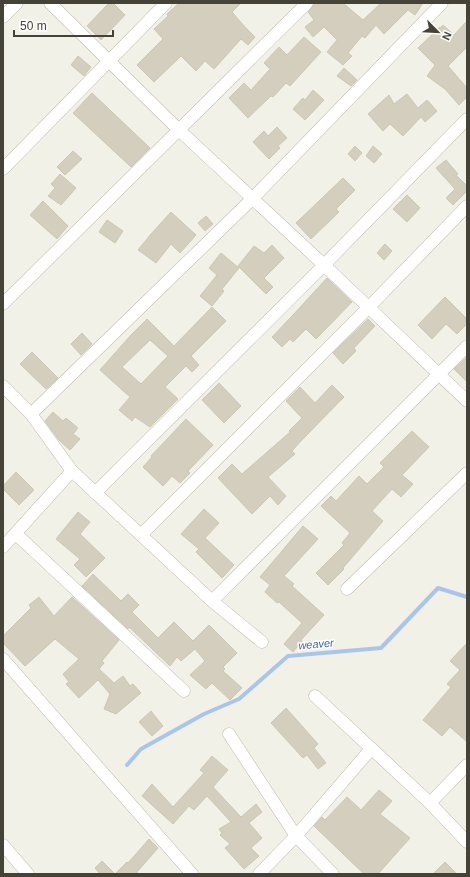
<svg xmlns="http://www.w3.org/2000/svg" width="470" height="877" viewBox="0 0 470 877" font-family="Arial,sans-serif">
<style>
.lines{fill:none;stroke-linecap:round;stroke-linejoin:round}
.stream{stroke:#aac5e9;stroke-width:4}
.building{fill:#d3cebe;stroke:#cdc7b2;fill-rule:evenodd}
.street-casing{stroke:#bdb9ab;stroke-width:13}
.street{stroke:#fff;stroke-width:12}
.labels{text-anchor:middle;stroke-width:3;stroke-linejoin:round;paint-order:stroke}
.water-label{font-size:11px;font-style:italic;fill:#3b67a6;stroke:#fff}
</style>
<rect width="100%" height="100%" fill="#f2f1e8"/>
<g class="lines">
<path class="stream" d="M 127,765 L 141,749 L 204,714 L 239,699 L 288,656 L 381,648 L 438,588 L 467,597"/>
</g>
<g class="building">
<path d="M 109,3 L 113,3 L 125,15 L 101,40 L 87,26 Z"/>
<path d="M 179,3 L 241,3 L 232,12 L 245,27 L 255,37 L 248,45 L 241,39 L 214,69 L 205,61 L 196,71 L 181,56 L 154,82 L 137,65 L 163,39 L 154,29 L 168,16 L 167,14 Z"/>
<path d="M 315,3 L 343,3 L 363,20 L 381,3 L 423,3 L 415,15 L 408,10 L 384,34 L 376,25 L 365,38 L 362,36 L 348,53 L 352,56 L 343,65 L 327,52 L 337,40 L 324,27 L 313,37 L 305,27 L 314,20 L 308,12 Z"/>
<path d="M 467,21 L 467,47 L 448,66 L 467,88 L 467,97 L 459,105 L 445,89 L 427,76 L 435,65 L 418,48 L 440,27 L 440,28 L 443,25 L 454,35 Z"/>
<path d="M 304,37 L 321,52 L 290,86 L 286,83 L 273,97 L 271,96 L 248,118 L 229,98 L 244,83 L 251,90 L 270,69 L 264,63 L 279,47 L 287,55 Z"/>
<path d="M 78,56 L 91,67 L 84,76 L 71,65 Z"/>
<path d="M 344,68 L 357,80 L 351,86 L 337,76 Z"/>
<path d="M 313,90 L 324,100 L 305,120 L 293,109 L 303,98 L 305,100 Z"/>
<path d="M 92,93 L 150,148 L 131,167 L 73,113 Z"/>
<path d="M 407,94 L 418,108 L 427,100 L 437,111 L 425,122 L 421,117 L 403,136 L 390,124 L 383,131 L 368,114 L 389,95 L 394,104 Z"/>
<path d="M 277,127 L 287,138 L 278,146 L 280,148 L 269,159 L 253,142 L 264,131 L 268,136 Z"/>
<path d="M 355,146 L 362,153 L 355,161 L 348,154 Z"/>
<path d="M 373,146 L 382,154 L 374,163 L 366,156 Z"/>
<path d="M 73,151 L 82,159 L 65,175 L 57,167 Z"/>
<path d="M 446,160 L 458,174 L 456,175 L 467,186 L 467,191 L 453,205 L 446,198 L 455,189 L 436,168 Z"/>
<path d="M 60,174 L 76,188 L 61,205 L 48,196 L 55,188 L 51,184 Z"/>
<path d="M 343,178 L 355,190 L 336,209 L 339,212 L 311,239 L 296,223 Z"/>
<path d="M 407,195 L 420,208 L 407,222 L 393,209 Z"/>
<path d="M 43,201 L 68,226 L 57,239 L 30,215 Z"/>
<path d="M 171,212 L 196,235 L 180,253 L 171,244 L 156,263 L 138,250 L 151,234 Z"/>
<path d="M 206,216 L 213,224 L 205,231 L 198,223 Z"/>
<path d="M 107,220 L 123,231 L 115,243 L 99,232 Z"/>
<path d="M 385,244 L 392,251 L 384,260 L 377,253 Z"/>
<path d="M 272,245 L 284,258 L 264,278 L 273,287 L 266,294 L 238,266 L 254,246 L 264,253 Z"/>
<path d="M 221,253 L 239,268 L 222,289 L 224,291 L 212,306 L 200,296 L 217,275 L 209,268 Z"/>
<path d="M 327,278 L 352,302 L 316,339 L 306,329 L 293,342 L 290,339 L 282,347 L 272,337 L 292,316 Z"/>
<path d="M 445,297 L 467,319 L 467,324 L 457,334 L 446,324 L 432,339 L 418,325 Z"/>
<path d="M 212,307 L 226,321 L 191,356 L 199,365 L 192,372 L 186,366 L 165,387 L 178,399 L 150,427 L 135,417 L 132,421 L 119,410 L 130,397 L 100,370 L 130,336 L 147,319 L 174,346 ZM 150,340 L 168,356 L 141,384 L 122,367 Z"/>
<path d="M 368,319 L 375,326 L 354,348 L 356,351 L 343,364 L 333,353 Z"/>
<path d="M 82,333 L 92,344 L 81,355 L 71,344 Z"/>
<path d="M 32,352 L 58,378 L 46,389 L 20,364 Z"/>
<path d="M 467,357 L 467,382 L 454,369 Z"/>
<path d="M 219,383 L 241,406 L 224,423 L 202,400 Z"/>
<path d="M 332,385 L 344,397 L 300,442 L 292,451 L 295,454 L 268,477 L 286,496 L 278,505 L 270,496 L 252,514 L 218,478 L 232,464 L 242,474 L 290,432 L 289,431 L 302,418 L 286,401 L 300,387 L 315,403 Z"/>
<path d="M 53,412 L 63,421 L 66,418 L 78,428 L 73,434 L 80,439 L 70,450 L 59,440 L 45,421 Z"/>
<path d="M 186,419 L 213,445 L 188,471 L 190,473 L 180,483 L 172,476 L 163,486 L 143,467 L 152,457 L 151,456 Z"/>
<path d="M 412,431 L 429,447 L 402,475 L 413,484 L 401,497 L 392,489 L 372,511 L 383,521 L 343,568 L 344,569 L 328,585 L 316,573 L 344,545 L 342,543 L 350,533 L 321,506 L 331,496 L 336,501 L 359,476 L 367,484 L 384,467 L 380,463 Z"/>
<path d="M 16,472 L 34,490 L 19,505 L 3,489 L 3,486 Z"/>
<path d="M 204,509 L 219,523 L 205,538 L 234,565 L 222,578 L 196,552 L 199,549 L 181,534 Z"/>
<path d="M 78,512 L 90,522 L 80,534 L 105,558 L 86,577 L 74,565 L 80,559 L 56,539 Z"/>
<path d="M 303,526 L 318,539 L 284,576 L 294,584 L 292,586 L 324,615 L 301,640 L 302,641 L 293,652 L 284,644 L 302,623 L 279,602 L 277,603 L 265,592 L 270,585 L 260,577 Z"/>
<path d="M 93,574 L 121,601 L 128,594 L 139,605 L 132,612 L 158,638 L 174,622 L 193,641 L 209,625 L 237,653 L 223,667 L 225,669 L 223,671 L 242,688 L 230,700 L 212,683 L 206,689 L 190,675 L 205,661 L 195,649 L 181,661 L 177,657 L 170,666 L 129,627 L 128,629 L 82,586 Z"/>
<path d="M 39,597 L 54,616 L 72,597 L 119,640 L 102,661 L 104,663 L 99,669 L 114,683 L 123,676 L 130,686 L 133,684 L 141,693 L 116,714 L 104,709 L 110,694 L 98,680 L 79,698 L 66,684 L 69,682 L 63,674 L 79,659 L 55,639 L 25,666 L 3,643 L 3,636 L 31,608 L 29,605 Z"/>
<path d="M 467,643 L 467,742 L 450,727 L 442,736 L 423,720 L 451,687 L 447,684 L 460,670 L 450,661 Z"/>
<path d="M 286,708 L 318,744 L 314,748 L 326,763 L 318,769 L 307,755 L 303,758 L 271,723 Z"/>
<path d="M 151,711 L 163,726 L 152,736 L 139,722 Z"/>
<path d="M 212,756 L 228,770 L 213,787 L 241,817 L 256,804 L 262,812 L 249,823 L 262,838 L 251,848 L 259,856 L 244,869 L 225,848 L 230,844 L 220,835 L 222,833 L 219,829 L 231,822 L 207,796 L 194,810 L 189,806 L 173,824 L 142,796 L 152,784 L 173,807 L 204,773 L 200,770 Z"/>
<path d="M 379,790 L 392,801 L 380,814 L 410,838 L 378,874 L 364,874 L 314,826 L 322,817 L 325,820 L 347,797 L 361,810 Z"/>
<path d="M 149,839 L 158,848 L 137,872 L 139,874 L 100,874 L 95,868 L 102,861 L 115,874 L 127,862 L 128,863 Z"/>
<path d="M 445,862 L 457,874 L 433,874 Z"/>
</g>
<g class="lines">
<g class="street-casing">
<g id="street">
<path d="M 50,3 L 179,130 L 324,265 L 467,401"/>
<path d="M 3,17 L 17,3"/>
<path d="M 3,169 L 166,3"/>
<path d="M 3,304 L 307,3"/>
<path d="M 3,386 L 31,414 L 72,471 L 212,601 L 262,642"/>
<path d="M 31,414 L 252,199 L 442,3"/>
<path d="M 95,493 L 324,265 L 467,119"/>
<path d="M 16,534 L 184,691"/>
<path d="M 141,535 L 368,308 L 467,206"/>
<path d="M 3,547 L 72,471"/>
<path d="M 347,589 L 467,473"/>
<path d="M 212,601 L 467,346"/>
<path d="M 3,659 L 192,874"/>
<path d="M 315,696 L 430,803 L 467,842"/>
<path d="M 229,734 L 296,836 L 333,874"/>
<path d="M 430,803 L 467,765"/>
<path d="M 3,845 L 28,874"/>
<path d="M 259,874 L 296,836 L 371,749"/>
</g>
</g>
<use href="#street" class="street"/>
</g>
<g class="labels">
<g class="water-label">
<text transform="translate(316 644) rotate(-5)" y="4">weaver</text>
</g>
</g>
<rect width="470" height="877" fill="none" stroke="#454237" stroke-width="8"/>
<g transform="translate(438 32) rotate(114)" stroke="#ffffff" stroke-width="3" paint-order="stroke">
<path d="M0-3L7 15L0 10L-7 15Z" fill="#454237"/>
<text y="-6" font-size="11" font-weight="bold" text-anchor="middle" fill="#454237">N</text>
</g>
<path d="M14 30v6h99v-6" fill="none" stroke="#454237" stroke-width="2"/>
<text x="20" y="30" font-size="12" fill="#454237" stroke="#ffffff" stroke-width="3" paint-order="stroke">50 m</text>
</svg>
